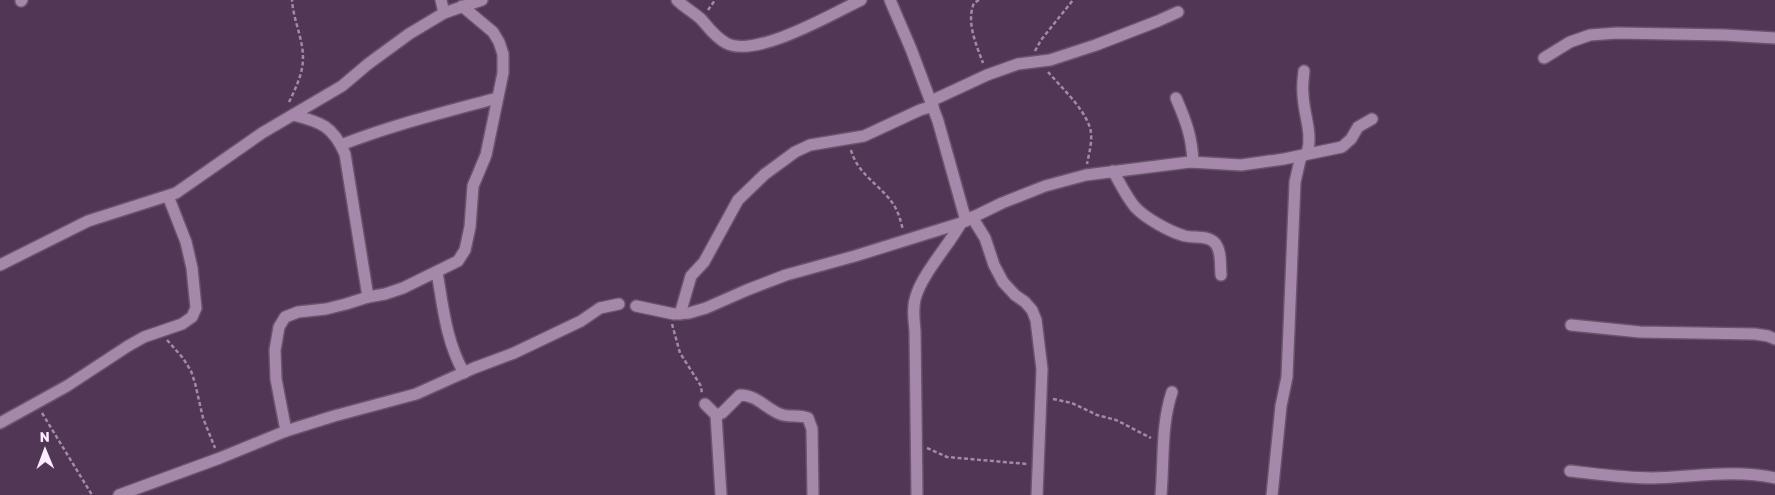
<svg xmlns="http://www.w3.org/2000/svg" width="1775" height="495" viewBox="0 0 1775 495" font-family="Rubik,sans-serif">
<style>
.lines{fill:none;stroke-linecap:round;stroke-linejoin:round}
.street-casing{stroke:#6a536c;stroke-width:14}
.path{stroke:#a28ca5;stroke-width:2.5;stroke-dasharray:4 2.5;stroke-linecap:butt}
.street{stroke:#a688aa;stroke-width:11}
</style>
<rect width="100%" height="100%" fill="#513755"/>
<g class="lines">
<g class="street-casing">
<g id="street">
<path d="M 441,0 L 444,13"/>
<path d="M 677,0 C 684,7 693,12 701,19 C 709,28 715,37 726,43 C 755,59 832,14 861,0"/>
<path d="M 890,0 L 911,49 L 938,121 L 966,221"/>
<path d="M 21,1 L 22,0"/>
<path d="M 1544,58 L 1570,42 L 1590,35 L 1617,33 L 1725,35 L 1775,38"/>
<path d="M 1304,71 C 1303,79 1302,87 1303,95 C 1304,116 1313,133 1307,154"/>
<path d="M 1176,98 C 1186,121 1192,137 1193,162"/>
<path d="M 931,101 L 987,75 L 1018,64 L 1050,60 L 1096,45 L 1158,21 L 1178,12"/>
<path d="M 293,115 C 321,122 333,126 345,154 L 368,297"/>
<path d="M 341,145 C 392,125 445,112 497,98"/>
<path d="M 1113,171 C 1120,183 1126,196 1135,207 C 1145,218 1170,232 1185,236 C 1194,238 1207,235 1214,242 C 1222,250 1220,265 1221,275"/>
<path d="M 972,217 L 985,238 L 994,265 L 1003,282 L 1015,295 L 1025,302 L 1032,310 L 1036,320 L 1042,369 L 1037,495"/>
<path d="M 0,265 L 88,221 L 176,193 L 262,133 L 342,86 L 368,64 L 409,34 L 444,13 L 482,0"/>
<path d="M 437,272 C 443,307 446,341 464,373"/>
<path d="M 636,306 L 674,314 L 689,313 L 706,308 L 747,290 L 786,275 L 855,256 L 961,223 L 1002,203 L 1045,186 L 1086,175 L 1190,162 L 1241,165 L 1284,159 L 1342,147 L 1351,139 L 1358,127 L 1372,119"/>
<path d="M 680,314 L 691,276 L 704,262 L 738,200 L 765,174 L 795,152 L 810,145 L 864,136 L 920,110 L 933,106"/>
<path d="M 1571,325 L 1640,332 L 1755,334 L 1768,336 L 1775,339"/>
<path d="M 705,404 L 716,415 L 722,413 L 740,395 C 757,395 765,408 780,414 C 789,418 799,414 808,418 L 812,429 L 813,495"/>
<path d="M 716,415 L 721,495"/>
<path d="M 0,423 L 67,386 L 128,346 L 144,337 L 182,324 L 192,317 L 196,308 L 192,268 L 186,242 L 168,196"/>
<path d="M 286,431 L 276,379 L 275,350 L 279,327 L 285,317 L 298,312 L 326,309 L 346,304 L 368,297 L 385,294 L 403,288 L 458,261 L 465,250 L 470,227 L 473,186 L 486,155 L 503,73 L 503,54 L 499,42 L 493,32 L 462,6"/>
<path d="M 1570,471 C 1597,474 1624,478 1652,478 C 1693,477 1734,469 1775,478"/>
<path d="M 119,495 L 220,458 L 286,431 L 334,416 L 416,394 L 474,368 L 514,353 L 581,321 L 600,308 L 619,304"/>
<path d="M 917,495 L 915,331 C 914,319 912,307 916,296 C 923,273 949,245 961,223"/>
<path d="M 1161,495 C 1164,460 1161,425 1172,392"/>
<path d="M 1272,495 L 1281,406 L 1287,377 L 1295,182 L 1300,160 L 1303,155"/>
</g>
</g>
<g class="path">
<path d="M 979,0 L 974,3 C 966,22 976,44 983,63"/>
<path d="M 708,10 L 715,0"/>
<path d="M 1035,51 L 1041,40 L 1073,0"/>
<path d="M 1048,72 C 1061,87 1089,113 1091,133 C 1092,143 1089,154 1087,164"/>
<path d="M 289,102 C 296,88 303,73 303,58 C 303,38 293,19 292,0"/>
<path d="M 851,150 C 858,176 883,186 895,207 C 899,214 901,222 903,230"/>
<path d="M 672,324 L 680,353 L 701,386 L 702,394"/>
<path d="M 167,340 L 183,358 L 191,371 L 195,383 L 203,418 L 215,448"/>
<path d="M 1053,399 L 1072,403 L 1097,415 L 1116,420 L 1151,438"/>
<path d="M 42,413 L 92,495"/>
<path d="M 927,448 L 947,457 L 1027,464"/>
</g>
<use href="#street" class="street"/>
</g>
<g transform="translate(45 450) rotate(359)" stroke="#513755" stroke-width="4" paint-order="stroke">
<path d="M0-4L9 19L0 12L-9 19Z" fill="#fdecff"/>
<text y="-8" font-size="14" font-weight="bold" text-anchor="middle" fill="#fdecff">N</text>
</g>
</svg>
